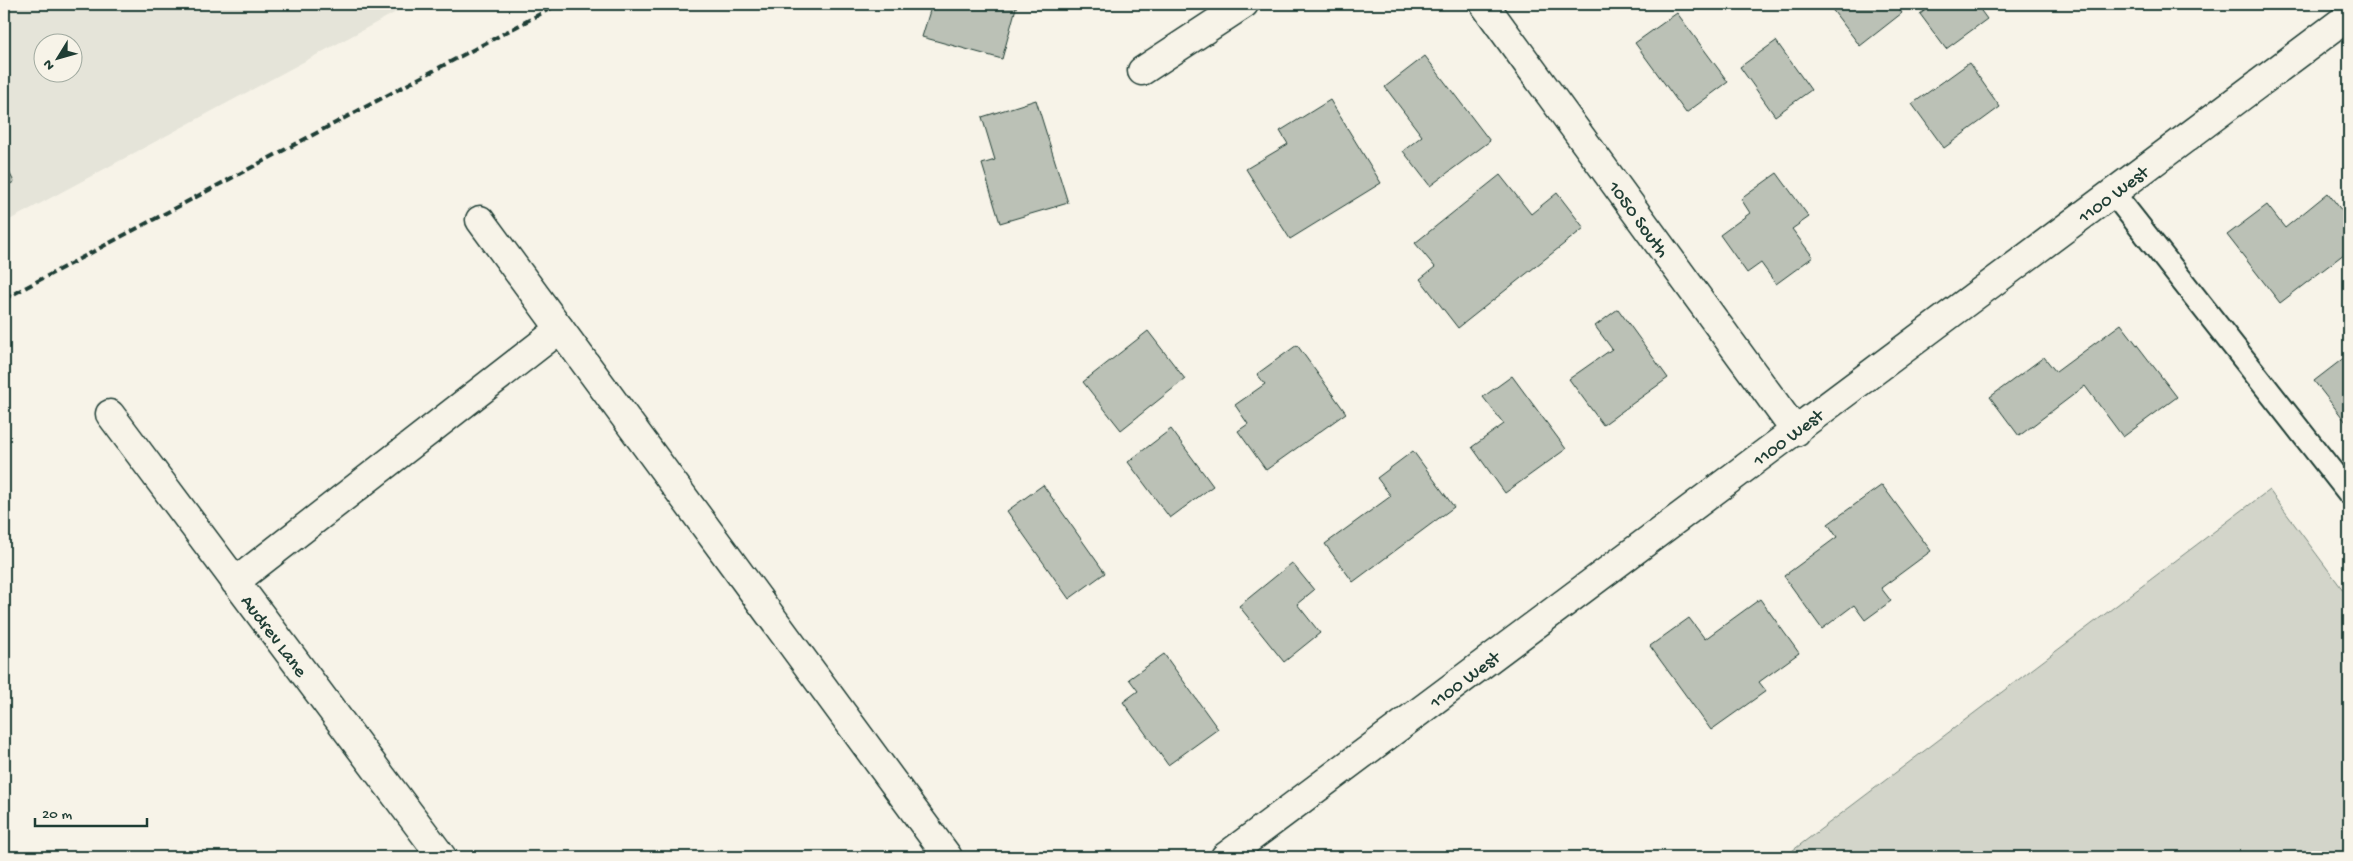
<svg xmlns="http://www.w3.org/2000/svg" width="2353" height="861" viewBox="0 0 2353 861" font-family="'Gochi Hand',sans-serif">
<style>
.built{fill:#e5e4d9;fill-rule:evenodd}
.green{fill:#d3d5ca;stroke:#79897f}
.building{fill:#bbc1b6;stroke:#1f3d34}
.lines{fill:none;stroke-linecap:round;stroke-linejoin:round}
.lane-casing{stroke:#1f3d34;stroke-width:26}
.street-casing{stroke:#1f3d34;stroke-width:31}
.secondary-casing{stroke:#1f3d34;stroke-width:31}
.lane{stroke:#f7f3e8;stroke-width:22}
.street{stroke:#f7f3e8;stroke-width:28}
.secondary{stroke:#f7f3e8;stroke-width:28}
.rail{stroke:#1f3d34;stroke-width:4;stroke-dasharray:8 4;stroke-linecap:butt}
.labels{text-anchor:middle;stroke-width:5;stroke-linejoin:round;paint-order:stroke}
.street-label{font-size:19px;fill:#1f3d34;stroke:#f7f3e8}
</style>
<rect width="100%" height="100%" fill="#f7f3e8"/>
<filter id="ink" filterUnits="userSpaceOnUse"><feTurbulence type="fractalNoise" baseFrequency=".02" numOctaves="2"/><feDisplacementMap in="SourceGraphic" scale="10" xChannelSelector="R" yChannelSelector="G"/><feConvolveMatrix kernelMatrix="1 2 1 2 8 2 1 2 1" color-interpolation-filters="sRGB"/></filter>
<g filter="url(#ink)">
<path class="built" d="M 4,4 L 392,4 L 398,11 L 4,223 ZM 42,42 L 72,42 L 72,72 L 42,72 Z"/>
<path class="green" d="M 2269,490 L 2349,598 L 2349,857 L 1784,857 Z"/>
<g class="building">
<path d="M 932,4 L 1017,4 L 1002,59 L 922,37 Z"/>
<path d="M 1828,4 L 1896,4 L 1902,13 L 1860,46 Z"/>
<path d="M 1934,4 L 1976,4 L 1987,19 L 1946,49 L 1920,14 Z"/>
<path d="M 1677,13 L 1728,82 L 1686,113 L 1635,43 Z"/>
<path d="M 1776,41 L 1811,90 L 1775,116 L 1740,67 Z"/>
<path d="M 1425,56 L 1490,141 L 1430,186 L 1403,151 L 1422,136 L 1385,87 Z"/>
<path d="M 1969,63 L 2000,107 L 1944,148 L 1912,104 Z"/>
<path d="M 1036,100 L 1068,203 L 1000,223 L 982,164 L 995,160 L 982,117 Z"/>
<path d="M 1330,100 L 1381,183 L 1290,239 L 1246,169 L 1288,144 L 1280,131 Z"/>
<path d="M 4,162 L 14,182 L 4,187 Z"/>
<path d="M 1777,173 L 1809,217 L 1792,229 L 1813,257 L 1776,284 L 1761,263 L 1747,273 L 1720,235 L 1750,213 L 1741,199 Z"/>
<path d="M 1500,175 L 1531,214 L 1557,193 L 1584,228 L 1458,328 L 1420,279 L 1435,267 L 1415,243 Z"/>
<path d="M 2328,193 L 2349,220 L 2349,250 L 2280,303 L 2227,235 L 2267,205 L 2285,228 Z"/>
<path d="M 1618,309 L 1668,378 L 1603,425 L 1569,379 L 1612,349 L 1595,326 Z"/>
<path d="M 2121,324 L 2177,397 L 2123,437 L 2085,386 L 2019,436 L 1990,397 L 2044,357 L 2056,372 Z"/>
<path d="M 1148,331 L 1185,379 L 1121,430 L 1083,382 Z"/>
<path d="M 1297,345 L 1346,413 L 1266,470 L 1238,431 L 1248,424 L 1235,405 L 1265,384 L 1257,374 Z"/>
<path d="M 2349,354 L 2349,426 L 2314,381 Z"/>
<path d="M 1512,376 L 1566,449 L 1505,493 L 1472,447 L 1504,424 L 1483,397 Z"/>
<path d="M 1171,429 L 1213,486 L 1170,518 L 1128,462 Z"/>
<path d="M 1413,451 L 1454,507 L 1353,582 L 1325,544 L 1391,496 L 1377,478 Z"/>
<path d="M 1043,485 L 1105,573 L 1069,599 L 1007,511 Z"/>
<path d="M 1882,485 L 1931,551 L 1881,588 L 1891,601 L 1865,620 L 1854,605 L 1822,629 L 1784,576 L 1837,537 L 1828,524 Z"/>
<path d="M 1292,563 L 1314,590 L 1297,604 L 1320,633 L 1284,662 L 1239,606 Z"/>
<path d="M 1760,599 L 1799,653 L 1759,682 L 1766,691 L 1711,730 L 1650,646 L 1689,618 L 1705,639 Z"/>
<path d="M 1164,654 L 1218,729 L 1168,765 L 1123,702 L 1138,691 L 1129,679 Z"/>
</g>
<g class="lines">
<g class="lane-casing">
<path id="lane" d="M 2114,194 L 2349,493"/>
</g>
<g class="street-casing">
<g id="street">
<path id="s1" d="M 1484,4 L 1796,432"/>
<path d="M 1142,71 L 1244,4"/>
<path d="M 480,220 L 948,857"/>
<path id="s2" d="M 110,414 L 442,857"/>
<path d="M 235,582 L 560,329"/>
</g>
</g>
<g class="secondary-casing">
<g id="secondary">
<path id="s3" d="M 1225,857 L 2349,16"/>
</g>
</g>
<use href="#lane" class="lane"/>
<use href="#street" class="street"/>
<use href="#secondary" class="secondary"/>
<path class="rail" d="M 4,299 L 559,4"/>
</g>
</g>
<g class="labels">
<g class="street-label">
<text dy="7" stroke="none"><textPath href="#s3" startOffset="1108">1100 West</textPath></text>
<text dy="7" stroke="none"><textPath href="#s1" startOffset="265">1050 South</textPath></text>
<text dy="7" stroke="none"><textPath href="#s3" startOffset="702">1100 West</textPath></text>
<text dy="7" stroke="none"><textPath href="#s2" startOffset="276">Audrev Lane</textPath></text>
<text dy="7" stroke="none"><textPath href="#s3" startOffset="298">1100 West</textPath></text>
</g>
</g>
<rect width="2353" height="861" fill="none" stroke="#f7f3e8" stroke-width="20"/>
<rect x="10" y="10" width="2333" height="841" fill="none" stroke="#1f3d34" stroke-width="2" filter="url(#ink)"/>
<g transform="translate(58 58) rotate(233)"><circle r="24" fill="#f7f3e8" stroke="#a1aaa0"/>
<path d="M0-4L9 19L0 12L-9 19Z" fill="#1f3d34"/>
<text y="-8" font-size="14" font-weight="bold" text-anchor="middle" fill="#1f3d34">N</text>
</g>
<path d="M35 818v8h112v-8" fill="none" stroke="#1f3d34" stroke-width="2.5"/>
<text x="42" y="818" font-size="15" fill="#1f3d34" stroke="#f7f3e8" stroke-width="4" paint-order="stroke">20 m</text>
</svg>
